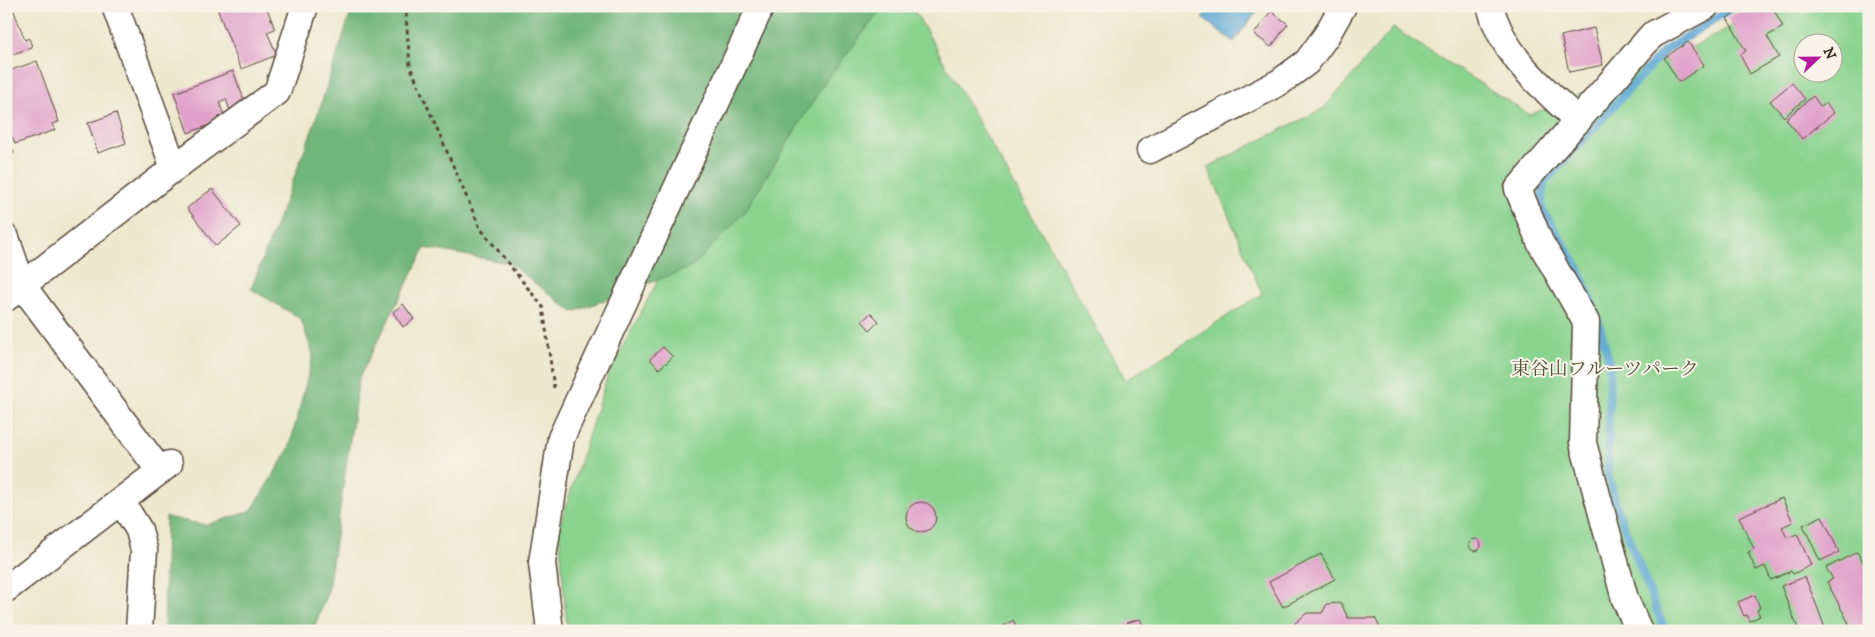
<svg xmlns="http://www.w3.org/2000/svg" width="1875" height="637" viewBox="0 0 1875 637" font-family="'IM FELL DW Pica','Noto Serif JP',serif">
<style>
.green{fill:#8ad38f;stroke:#627e56;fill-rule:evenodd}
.forest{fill:#6fb57a;stroke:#55704c}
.water{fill:#5aa6d3;stroke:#4a6878}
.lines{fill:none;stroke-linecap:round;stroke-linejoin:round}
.stream{stroke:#5aa6d3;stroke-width:8}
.building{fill:#e0a1ca}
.minor-casing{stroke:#564638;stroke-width:29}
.path{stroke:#564638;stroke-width:3;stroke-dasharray:4 4;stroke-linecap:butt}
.minor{stroke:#fff;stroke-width:26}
.labels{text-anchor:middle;stroke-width:4;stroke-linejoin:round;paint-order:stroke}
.park-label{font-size:19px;fill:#4f543a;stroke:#f7f3e8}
</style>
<rect width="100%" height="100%" fill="#f7f3e8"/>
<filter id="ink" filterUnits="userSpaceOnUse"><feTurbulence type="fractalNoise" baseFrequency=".02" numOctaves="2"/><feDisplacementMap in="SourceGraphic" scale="10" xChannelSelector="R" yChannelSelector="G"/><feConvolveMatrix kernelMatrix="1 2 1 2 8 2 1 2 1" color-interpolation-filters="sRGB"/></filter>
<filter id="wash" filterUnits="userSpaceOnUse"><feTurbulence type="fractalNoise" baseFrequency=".0096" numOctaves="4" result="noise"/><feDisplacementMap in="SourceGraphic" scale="20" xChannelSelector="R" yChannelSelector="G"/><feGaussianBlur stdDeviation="1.12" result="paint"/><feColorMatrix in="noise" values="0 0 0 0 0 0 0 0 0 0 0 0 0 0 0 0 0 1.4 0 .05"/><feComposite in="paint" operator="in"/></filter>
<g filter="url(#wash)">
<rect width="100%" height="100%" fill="#eee8ce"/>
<path class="green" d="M 804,6 L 912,6 L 1126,380 L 1262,294 L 1208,167 L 1324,108 L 1393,28 L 1530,115 L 1689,49 L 1769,6 L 1869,6 L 1869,631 L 567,631 L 559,528 L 608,374 ZM 1802,42 L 1832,42 L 1832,72 L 1802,72 Z"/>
<path class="forest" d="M 353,6 L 884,6 L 825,82 L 744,213 L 692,267 L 573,312 L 509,263 L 425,248 L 359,378 L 328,590 L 313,631 L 164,631 L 166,517 L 206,525 L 251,511 L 289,449 L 313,355 L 301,319 L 251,289 L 313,128 Z"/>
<path class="water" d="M 1211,6 L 1261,6 L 1234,42 L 1202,18 Z"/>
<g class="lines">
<path class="stream" d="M 1665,631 L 1617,508 L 1608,473 L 1610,365 L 1598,319 L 1580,271 L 1541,207 L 1544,183 L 1664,51 L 1735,6"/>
</g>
<g id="blocks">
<g class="building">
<path d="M 6,6 L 12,6 L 25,40 L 29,38 L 32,47 L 6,57 Z"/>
<path d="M 216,6 L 266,6 L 275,29 L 267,32 L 277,55 L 241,69 Z"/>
<path d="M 1748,6 L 1754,6 L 1755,9 L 1760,6 L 1772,6 L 1783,27 L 1767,36 L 1779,57 L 1750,74 L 1740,55 L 1746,51 L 1727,18 Z"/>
<path d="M 1271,11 L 1288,24 L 1271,47 L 1254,34 Z"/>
<path d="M 1594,28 L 1603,65 L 1569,72 L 1561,36 Z"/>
<path d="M 1688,42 L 1704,65 L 1679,82 L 1664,58 Z"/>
<path d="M 37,61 L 59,122 L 52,124 L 55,130 L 15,144 L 6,120 L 6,116 L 9,116 L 6,108 L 6,72 Z"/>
<path d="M 233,71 L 246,105 L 230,111 L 226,99 L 219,102 L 224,115 L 219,117 L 220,121 L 188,133 L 174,93 Z"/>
<path d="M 1792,83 L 1805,99 L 1784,117 L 1770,101 Z"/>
<path d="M 1813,96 L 1821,107 L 1826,103 L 1834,113 L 1802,139 L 1786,119 Z"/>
<path d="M 116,113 L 126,143 L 98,153 L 88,123 Z"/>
<path d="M 6,135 L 14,153 L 6,156 Z"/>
<path d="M 212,189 L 241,226 L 216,246 L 187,208 Z"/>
<path d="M 403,304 L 414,319 L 403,327 L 393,312 Z"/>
<path d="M 871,313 L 879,321 L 870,330 L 862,321 Z"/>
<path d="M 663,347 L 673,357 L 659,369 L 650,359 Z"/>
<path d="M 1782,498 L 1793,522 L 1782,527 L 1787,538 L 1797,534 L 1811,565 L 1793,574 L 1791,571 L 1771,580 L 1765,566 L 1756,570 L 1748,552 L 1754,549 L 1739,517 Z"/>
<circle cx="921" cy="517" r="15"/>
<path d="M 1822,516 L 1839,552 L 1820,561 L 1803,525 Z"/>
<circle cx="1475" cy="545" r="6"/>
<path d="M 1857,552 L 1869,573 L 1869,631 L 1853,631 L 1827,582 L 1833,579 L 1826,568 Z"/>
<path d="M 1321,554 L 1335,579 L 1283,607 L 1269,582 Z"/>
<path d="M 1805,577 L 1818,609 L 1826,631 L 1799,631 L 1781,586 Z"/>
<path d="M 1755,595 L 1760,608 L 1757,610 L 1760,616 L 1750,621 L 1747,615 L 1744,616 L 1738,602 Z"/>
<path d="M 1341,603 L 1348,618 L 1375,618 L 1382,631 L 1299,631 L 1295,623 L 1307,613 L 1322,613 L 1327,604 Z"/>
<path d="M 1140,619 L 1146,631 L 1119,631 L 1126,623 Z"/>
<path d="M 1013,620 L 1017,628 L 1014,631 L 996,631 Z"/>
</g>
</g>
</g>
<g filter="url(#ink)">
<use href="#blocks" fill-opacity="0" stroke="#564638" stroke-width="1"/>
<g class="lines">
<g class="minor-casing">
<g id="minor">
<path d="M 115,6 L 174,168 L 277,92 L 305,6"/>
<path d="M 1490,6 C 1504,58 1541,85 1578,121"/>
<path d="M 1150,150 L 1280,82 L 1307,62 L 1326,36 L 1343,6"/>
<path d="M 6,238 L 22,285 L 160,471"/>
<path d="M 6,298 L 174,168"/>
<path d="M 121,501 L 139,530 L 144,550 L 139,631"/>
<path d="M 6,589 L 169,464"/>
<path d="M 550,631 L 542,563 L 561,438 L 761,6"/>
<path d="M 1639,631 L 1625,599 L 1583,443 L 1586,322 L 1540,242 L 1518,189 L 1652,35 L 1706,6"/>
</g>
</g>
<path class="path" d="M 409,6 L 406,16 L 410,66 L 480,228 L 543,307 L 554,388"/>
<use href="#minor" class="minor"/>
</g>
</g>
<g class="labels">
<g class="park-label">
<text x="1605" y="375">東谷山フルーツパーク</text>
</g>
</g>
<rect width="1875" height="637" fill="none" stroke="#f7f3e8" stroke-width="25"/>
<g transform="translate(1818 58) rotate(68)"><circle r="24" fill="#f7f3e8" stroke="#aca397"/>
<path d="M0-4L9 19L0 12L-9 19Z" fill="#b5179e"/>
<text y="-8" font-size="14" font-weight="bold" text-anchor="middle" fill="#3b2a1e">N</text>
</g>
</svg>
